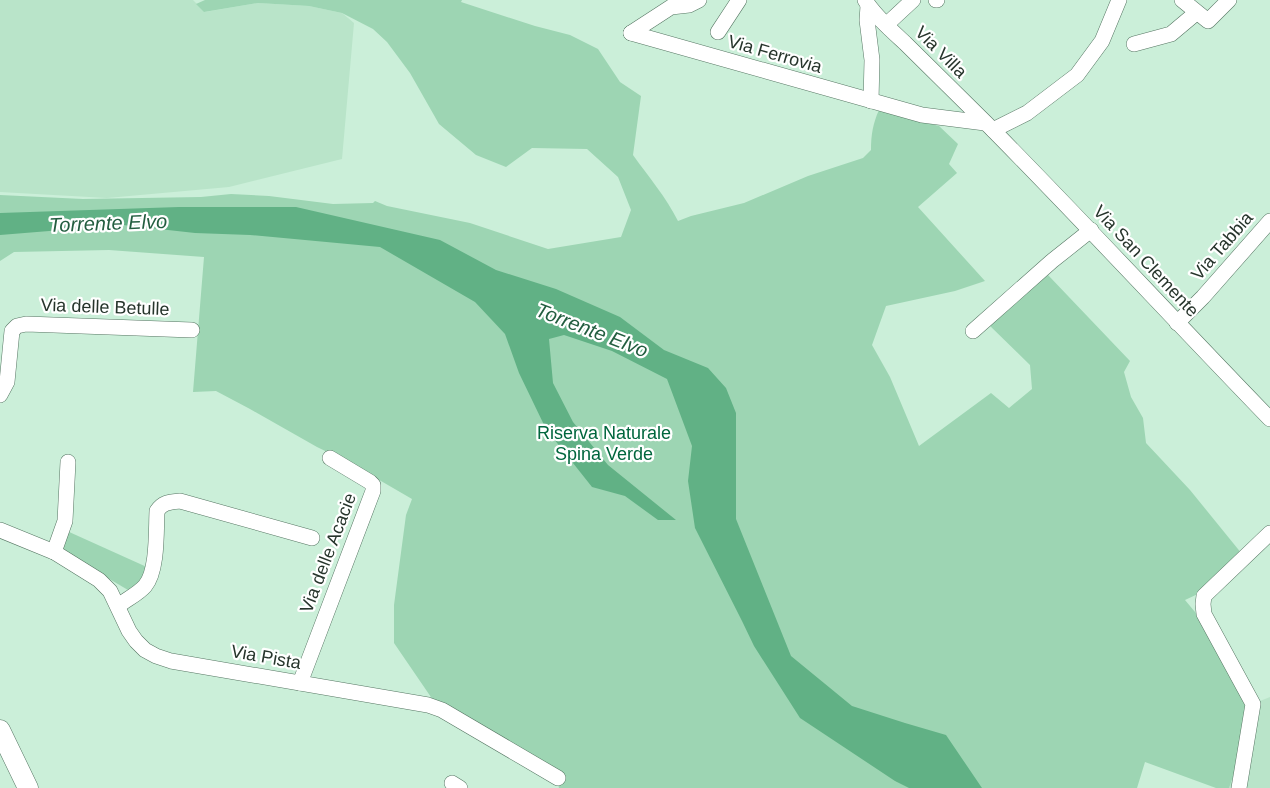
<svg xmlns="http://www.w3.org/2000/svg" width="1270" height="788" viewBox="0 0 1270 788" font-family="Helvetica,sans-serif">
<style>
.built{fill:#b9e4c9}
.green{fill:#9dd5b3}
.water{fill:#61b185}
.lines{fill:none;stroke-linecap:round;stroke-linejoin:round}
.minor-casing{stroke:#567663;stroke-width:16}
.major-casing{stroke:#567663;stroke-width:21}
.minor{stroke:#fff;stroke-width:15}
.major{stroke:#fff;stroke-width:20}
.labels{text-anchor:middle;stroke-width:4.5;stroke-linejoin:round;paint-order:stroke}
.street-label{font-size:18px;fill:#27352c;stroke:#fff}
.park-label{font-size:18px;fill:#00663d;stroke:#fff}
.water-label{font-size:20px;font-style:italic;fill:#235e40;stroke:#fff}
</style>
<rect width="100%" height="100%" fill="#cbefd9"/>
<g class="built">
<path d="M 0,0 L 193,0 L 205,12 L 258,3 L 309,6 L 342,13 L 354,23 L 342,159 L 229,187 L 107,198 L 0,192 Z"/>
<path d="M 1270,697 L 1270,788 L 1229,788 L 1236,768 L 1247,710 L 1260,701 Z"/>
</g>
<g class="green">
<path d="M 205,0 L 462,0 L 461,2 L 535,26 L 570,35 L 598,49 L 620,82 L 641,96 L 633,155 C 648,176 666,197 678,221 L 691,216 L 744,203 L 808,176 L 863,158 L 871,150 C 871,135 873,123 879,110 L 939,126 L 958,144 L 949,164 L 957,173 L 918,207 L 985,281 L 955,291 L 886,306 L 872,345 L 890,377 L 919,446 L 991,393 L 1009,408 L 1032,389 L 1030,365 L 987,323 L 1048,275 L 1130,361 L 1124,372 L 1131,397 L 1143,418 L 1146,443 L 1190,490 L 1242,554 L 1200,593 L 1185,600 L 1195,612 L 1237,688 L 1247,710 L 1236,768 L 1229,788 L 1216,788 L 1145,762 L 1137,788 L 559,788 L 555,774 L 435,703 L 394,643 L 394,605 L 406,515 L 412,499 L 350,463 L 317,447 L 250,409 L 216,391 L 193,392 L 204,257 L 109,250 L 14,252 L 0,261 L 0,195 L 83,199 L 201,197 L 231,194 L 269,196 L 333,204 L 373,203 L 375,201 L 387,206 L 470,223 L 548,249 L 621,237 L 631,210 L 618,177 L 587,149 L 532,148 L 506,167 L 476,155 L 439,124 L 410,73 L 387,42 L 373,29 L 342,13 L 309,6 L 258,3 L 204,12 L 196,4 Z"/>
<path d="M 67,531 L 149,568 L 133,591 L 128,590 L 64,552 L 62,546 Z"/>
</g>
<path class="water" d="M 179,207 L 296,207 L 440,240 L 496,270 L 556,289 L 620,317 L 664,350 L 708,368 L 726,388 L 736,413 L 736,519 L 791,656 L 852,706 L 905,723 L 946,735 L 982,788 L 909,788 L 895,781 L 800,718 L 754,646 L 742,621 L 695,528 L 688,481 L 692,446 L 667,379 L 612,351 L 564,335 L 549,339 L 553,383 L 573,422 L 608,465 L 676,520 L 658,520 L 625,496 L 592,487 L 546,429 L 519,373 L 505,334 L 475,302 L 380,247 L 250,235 L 195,233 L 123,225 L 0,235 L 0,213 Z"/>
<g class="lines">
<g class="minor-casing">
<g id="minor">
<path d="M 865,0 C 875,16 891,30 905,43 C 932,70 959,96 986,123 C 1082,220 1175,321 1270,419"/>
<path d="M 936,0 L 937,0"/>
<path d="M 1182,0 L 1208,21 L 1229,0"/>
<path d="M 868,6 L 867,20 L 872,60 L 871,101"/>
<path d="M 886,25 L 913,0"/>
<path d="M 718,32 L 739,0"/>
<path d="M 631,33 L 922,115 L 985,123"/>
<path d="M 631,33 L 671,7 L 689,5 L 699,0"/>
<path d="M 1134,44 L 1171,34 L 1196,13"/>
<path d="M 993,130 L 1027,113 L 1077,75 L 1102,41 L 1119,0"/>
<path d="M 1177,323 L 1203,297 L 1270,221"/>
<path d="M 973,331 L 1052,261 L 1091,230"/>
<path d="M 0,395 L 7,382 L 12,331 L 17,326 L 26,324 L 192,330"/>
<path d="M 0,530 L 54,552 L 99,580 L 110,591 L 129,631 L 136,641 L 145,650 L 156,656 L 171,661 L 428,705 L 442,710 L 558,778"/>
<path d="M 54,552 L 65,521 L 68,462"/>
<path d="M 118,606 C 127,599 138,594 145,586 C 158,571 156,530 157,511 C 163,502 170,502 180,501 L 312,538"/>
<path d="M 300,683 L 373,491 L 373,485 L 370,482 L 330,458"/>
<path d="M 452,783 L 460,788"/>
<path d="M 1239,788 L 1253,704 L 1204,614 L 1203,604 L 1204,596 L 1270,533"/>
</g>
</g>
<g class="major-casing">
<path id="major" d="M 0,730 L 28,788"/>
</g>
<use href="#minor" class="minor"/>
<use href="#major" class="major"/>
</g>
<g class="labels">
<g class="street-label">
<text transform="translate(941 52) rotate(45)" y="6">Via Villa</text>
<text transform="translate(775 54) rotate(16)" y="6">Via Ferrovia</text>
<text transform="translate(1222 246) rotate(-49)" y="6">Via Tabbia</text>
<text transform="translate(1146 261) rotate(47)" y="6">Via San Clemente</text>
<text transform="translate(105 307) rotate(2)" y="6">Via delle Betulle</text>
<text transform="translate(328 553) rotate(-69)" y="6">Via delle Acacie</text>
<text transform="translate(266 657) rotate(10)" y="6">Via Pista</text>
</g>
<g class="park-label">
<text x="604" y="439">Riserva Naturale<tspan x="604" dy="21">Spina Verde</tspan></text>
</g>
<g class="water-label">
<text transform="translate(108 223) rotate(-2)" y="7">Torrente Elvo</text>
<text transform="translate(592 330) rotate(21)" y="7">Torrente Elvo</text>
</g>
</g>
</svg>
